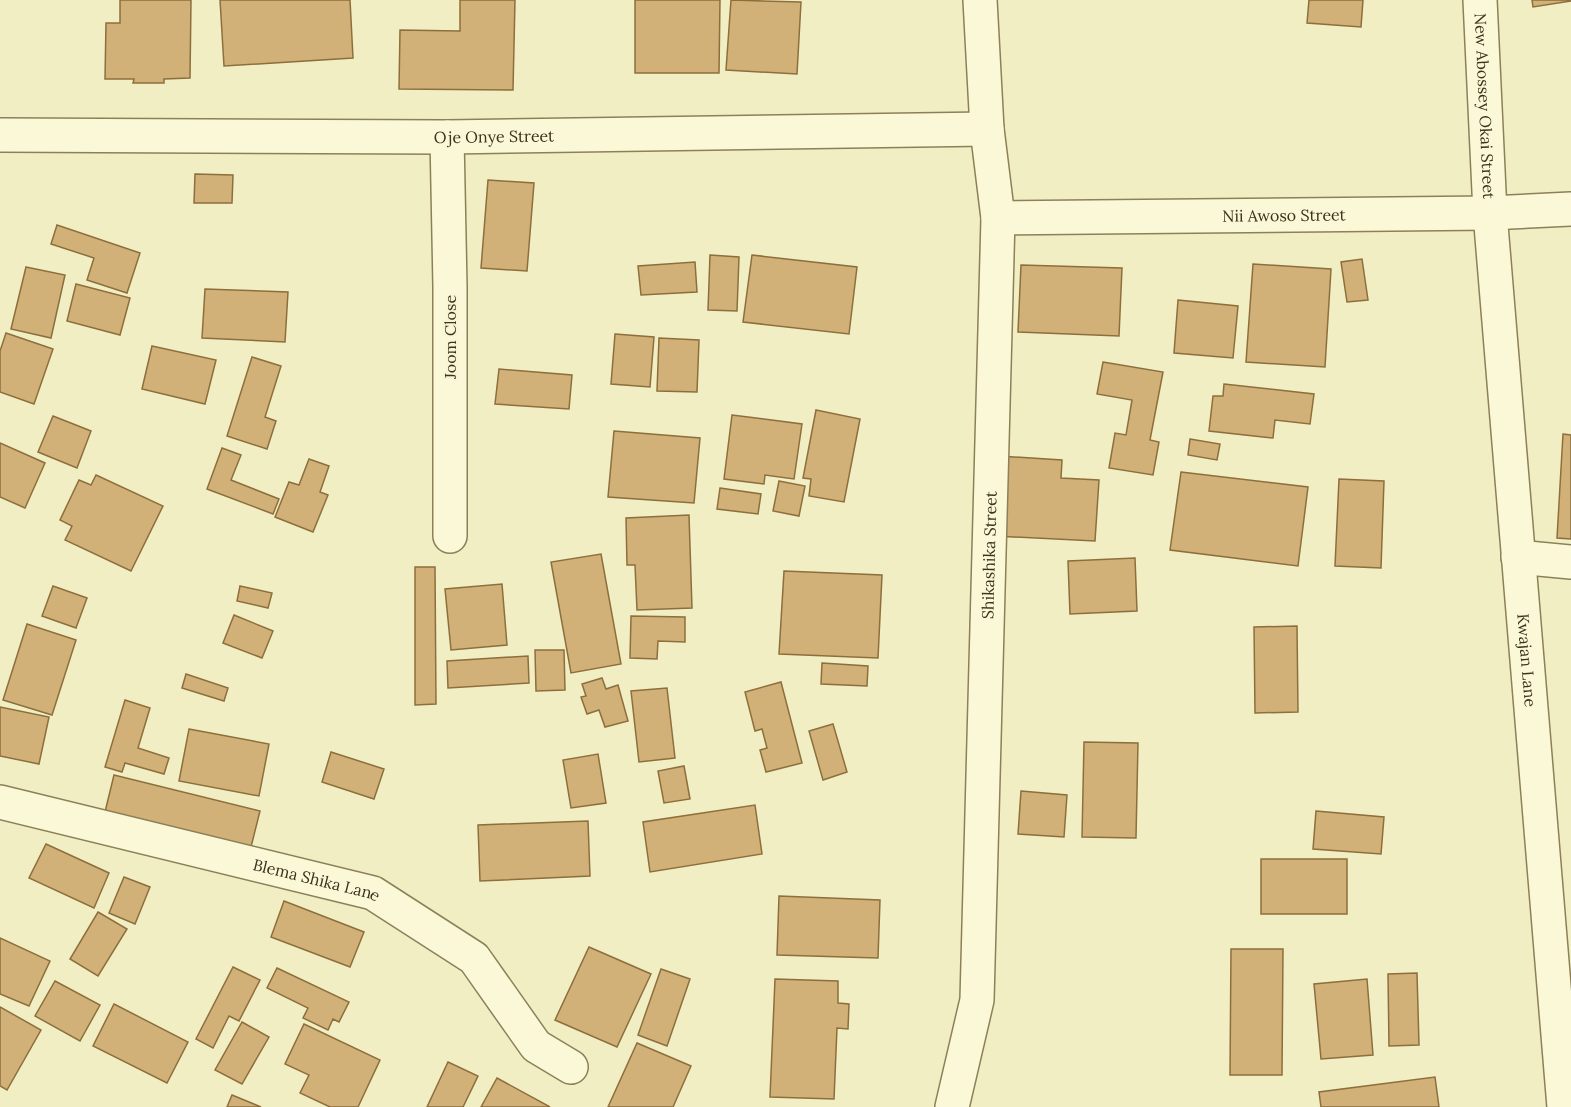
<svg xmlns="http://www.w3.org/2000/svg" width="1571" height="1107" viewBox="0 0 1571 1107" font-family="Lora,serif">
<style>
.building{fill:#d1b177;stroke:#8d6f3d;stroke-width:1.5}
.lines{fill:none;stroke-linecap:round;stroke-linejoin:round}
.minor-casing{stroke:#8c8058;stroke-width:36}
.minor{stroke:#fbf8d7;stroke-width:33}
.labels{text-anchor:middle;stroke-width:4.5;stroke-linejoin:round;paint-order:stroke}
.street-label{font-size:16px;fill:#3b331d;stroke:#f7f5d3}
</style>
<rect width="100%" height="100%" fill="#f1eec3"/>
<g class="building">
<path d="M 120,0 L 191,0 L 190,78 L 164,79 L 164,83 L 133,83 L 134,79 L 105,79 L 106,23 L 120,23 Z"/>
<path d="M 220,0 L 350,0 L 353,58 L 224,66 Z"/>
<path d="M 460,0 L 515,0 L 513,90 L 399,89 L 400,30 L 460,31 Z"/>
<path d="M 635,0 L 720,0 L 719,73 L 635,73 Z"/>
<path d="M 731,0 L 801,2 L 797,74 L 726,70 Z"/>
<path d="M 1309,0 L 1363,0 L 1361,27 L 1307,23 Z"/>
<path d="M 1532,0 L 1571,0 L 1571,1 L 1533,7 Z"/>
<path d="M 195,174 L 233,175 L 232,203 L 194,203 Z"/>
<path d="M 488,180 L 534,183 L 527,271 L 481,268 Z"/>
<path d="M 57,225 L 140,253 L 127,293 L 87,280 L 94,258 L 51,244 Z"/>
<path d="M 710,255 L 739,257 L 737,311 L 708,310 Z"/>
<path d="M 752,255 L 857,267 L 849,334 L 743,322 Z"/>
<path d="M 1362,259 L 1368,300 L 1347,302 L 1341,262 Z"/>
<path d="M 695,262 L 697,292 L 641,295 L 638,266 Z"/>
<path d="M 1253,264 L 1331,269 L 1325,367 L 1246,362 Z"/>
<path d="M 1021,265 L 1122,268 L 1119,336 L 1018,332 Z"/>
<path d="M 26,267 L 65,275 L 51,338 L 11,329 Z"/>
<path d="M 76,284 L 130,298 L 120,335 L 67,321 Z"/>
<path d="M 205,289 L 288,292 L 285,342 L 202,338 Z"/>
<path d="M 1178,300 L 1238,306 L 1233,358 L 1174,353 Z"/>
<path d="M 6,333 L 53,349 L 34,404 L 0,392 L 0,351 Z"/>
<path d="M 615,334 L 654,337 L 650,387 L 611,384 Z"/>
<path d="M 659,338 L 699,340 L 697,392 L 657,391 Z"/>
<path d="M 152,346 L 216,360 L 205,404 L 142,389 Z"/>
<path d="M 252,357 L 281,366 L 265,417 L 276,421 L 267,449 L 227,436 Z"/>
<path d="M 1103,362 L 1163,372 L 1150,440 L 1159,442 L 1153,475 L 1109,468 L 1115,433 L 1126,435 L 1132,400 L 1097,394 Z"/>
<path d="M 499,369 L 572,375 L 569,409 L 495,404 Z"/>
<path d="M 1224,384 L 1314,394 L 1310,424 L 1275,420 L 1273,438 L 1209,431 L 1213,396 L 1223,396 Z"/>
<path d="M 816,410 L 860,419 L 844,502 L 809,496 L 811,479 L 803,478 Z"/>
<path d="M 732,415 L 802,424 L 794,479 L 765,475 L 764,484 L 724,479 Z"/>
<path d="M 53,416 L 91,431 L 77,468 L 38,452 Z"/>
<path d="M 614,431 L 700,438 L 694,503 L 608,497 Z"/>
<path d="M 1563,434 L 1571,435 L 1571,539 L 1557,538 Z"/>
<path d="M 1190,439 L 1220,444 L 1217,460 L 1188,455 Z"/>
<path d="M 0,443 L 45,463 L 25,508 L 0,497 Z"/>
<path d="M 222,448 L 241,455 L 231,480 L 279,499 L 273,514 L 207,489 Z"/>
<path d="M 999,456 L 1062,460 L 1061,478 L 1099,480 L 1095,541 L 995,536 Z"/>
<path d="M 309,459 L 329,466 L 320,492 L 328,495 L 313,532 L 275,517 L 289,482 L 299,485 Z"/>
<path d="M 1181,472 L 1308,487 L 1298,566 L 1170,550 Z"/>
<path d="M 96,475 L 163,506 L 131,571 L 65,540 L 72,526 L 60,520 L 79,480 L 91,485 Z"/>
<path d="M 1339,479 L 1384,481 L 1381,568 L 1335,566 Z"/>
<path d="M 779,481 L 805,486 L 799,516 L 773,511 Z"/>
<path d="M 720,488 L 761,494 L 758,514 L 717,509 Z"/>
<path d="M 689,515 L 692,608 L 637,610 L 635,565 L 627,565 L 626,518 Z"/>
<path d="M 601,554 L 621,664 L 571,673 L 551,562 Z"/>
<path d="M 1135,558 L 1137,611 L 1070,614 L 1068,561 Z"/>
<path d="M 415,567 L 435,567 L 436,704 L 415,705 Z"/>
<path d="M 784,571 L 882,575 L 878,658 L 779,654 Z"/>
<path d="M 502,584 L 507,645 L 451,650 L 445,589 Z"/>
<path d="M 53,586 L 87,598 L 76,628 L 42,616 Z"/>
<path d="M 240,586 L 272,593 L 268,608 L 237,601 Z"/>
<path d="M 234,615 L 273,631 L 262,658 L 223,643 Z"/>
<path d="M 631,616 L 685,617 L 685,642 L 658,641 L 657,659 L 630,658 Z"/>
<path d="M 27,624 L 76,640 L 52,715 L 3,700 Z"/>
<path d="M 1297,626 L 1298,712 L 1255,713 L 1254,627 Z"/>
<path d="M 535,650 L 564,650 L 565,690 L 536,691 Z"/>
<path d="M 528,656 L 529,683 L 448,688 L 447,661 Z"/>
<path d="M 822,663 L 868,666 L 867,686 L 821,684 Z"/>
<path d="M 186,674 L 228,688 L 224,701 L 182,688 Z"/>
<path d="M 602,678 L 606,689 L 618,685 L 628,721 L 605,727 L 599,710 L 587,714 L 581,697 L 586,696 L 582,684 Z"/>
<path d="M 781,682 L 802,763 L 766,772 L 760,750 L 767,748 L 762,729 L 755,731 L 745,692 Z"/>
<path d="M 667,688 L 675,758 L 639,762 L 631,691 Z"/>
<path d="M 125,700 L 150,708 L 138,748 L 169,758 L 164,774 L 125,763 L 122,772 L 105,767 Z"/>
<path d="M 0,707 L 49,717 L 39,764 L 0,756 Z"/>
<path d="M 833,724 L 847,772 L 823,780 L 809,731 Z"/>
<path d="M 189,729 L 269,744 L 259,796 L 179,781 Z"/>
<path d="M 1084,742 L 1138,743 L 1136,838 L 1082,837 Z"/>
<path d="M 331,752 L 384,769 L 374,799 L 322,782 Z"/>
<path d="M 598,754 L 606,803 L 571,808 L 563,760 Z"/>
<path d="M 684,766 L 690,799 L 664,803 L 658,771 Z"/>
<path d="M 114,775 L 260,811 L 248,859 L 104,816 Z"/>
<path d="M 1021,791 L 1067,795 L 1064,837 L 1018,834 Z"/>
<path d="M 755,805 L 762,854 L 650,872 L 643,822 Z"/>
<path d="M 1316,811 L 1384,817 L 1381,854 L 1313,849 Z"/>
<path d="M 588,821 L 590,876 L 480,881 L 478,825 Z"/>
<path d="M 46,844 L 109,873 L 94,908 L 29,878 Z"/>
<rect x="1261" y="859" width="86" height="55"/>
<path d="M 124,877 L 150,887 L 135,924 L 109,913 Z"/>
<path d="M 779,896 L 880,900 L 878,958 L 777,955 Z"/>
<path d="M 284,901 L 364,932 L 350,967 L 271,937 Z"/>
<path d="M 98,912 L 127,929 L 98,976 L 70,959 Z"/>
<path d="M 0,938 L 50,961 L 29,1006 L 0,994 Z"/>
<path d="M 589,947 L 651,974 L 617,1047 L 555,1020 Z"/>
<path d="M 1231,949 L 1283,949 L 1282,1075 L 1230,1075 Z"/>
<path d="M 233,967 L 260,980 L 239,1021 L 229,1016 L 213,1048 L 196,1039 Z"/>
<path d="M 277,968 L 349,1002 L 339,1022 L 333,1019 L 328,1030 L 303,1018 L 308,1008 L 267,988 Z"/>
<path d="M 661,969 L 690,979 L 667,1046 L 638,1035 Z"/>
<path d="M 1417,973 L 1419,1045 L 1389,1046 L 1388,974 Z"/>
<path d="M 775,979 L 838,981 L 838,1003 L 849,1004 L 848,1029 L 837,1028 L 834,1099 L 770,1097 Z"/>
<path d="M 1367,979 L 1373,1055 L 1321,1059 L 1314,984 Z"/>
<path d="M 55,981 L 100,1005 L 80,1041 L 35,1016 Z"/>
<path d="M 114,1004 L 188,1042 L 167,1083 L 93,1046 Z"/>
<path d="M 0,1007 L 41,1030 L 7,1090 L 0,1086 Z"/>
<path d="M 242,1022 L 269,1037 L 242,1084 L 215,1070 Z"/>
<path d="M 304,1024 L 380,1060 L 358,1107 L 330,1107 L 300,1093 L 309,1075 L 285,1064 Z"/>
<path d="M 637,1043 L 691,1066 L 673,1107 L 608,1107 Z"/>
<path d="M 448,1062 L 478,1076 L 463,1107 L 427,1107 Z"/>
<path d="M 1435,1077 L 1439,1107 L 1321,1107 L 1319,1092 Z"/>
<path d="M 497,1078 L 550,1107 L 481,1107 Z"/>
<path d="M 232,1095 L 261,1107 L 227,1107 Z"/>
</g>
<g class="lines">
<g class="minor-casing">
<g id="minor">
<path id="s1" d="M 1480,0 L 1490,213 L 1564,1107"/>
<path id="s2" d="M 0,135 L 447,137 L 987,129"/>
<path d="M 447,137 L 450,287 L 450,536"/>
<path id="s3" d="M 998,218 L 1490,213 L 1571,209"/>
<path d="M 1518,557 L 1571,562"/>
<path id="s4" d="M 0,802 L 373,893 L 474,958 L 536,1046 L 571,1067"/>
<path id="s5" d="M 952,1107 L 977,1000 L 998,218 L 987,129 L 980,0"/>
</g>
</g>
<use href="#minor" class="minor"/>
</g>
<g class="labels">
<g class="street-label">
<text dy="6" stroke="none"><textPath href="#s1" startOffset="106">New Abossey Okai Street</textPath></text>
<text dy="6" stroke="none"><textPath href="#s2" startOffset="494">Oje Onye Street</textPath></text>
<text dy="6" stroke="none"><textPath href="#s3" startOffset="286">Nii Awoso Street</textPath></text>
<text transform="translate(450 337) rotate(-90)" y="6">Joom Close</text>
<text dy="6" stroke="none"><textPath href="#s5" startOffset="555">Shikashika Street</textPath></text>
<text dy="6" stroke="none"><textPath href="#s1" startOffset="662">Kwajan Lane</textPath></text>
<text dy="6" stroke="none"><textPath href="#s4" startOffset="326">Blema Shika Lane</textPath></text>
</g>
</g>
</svg>
